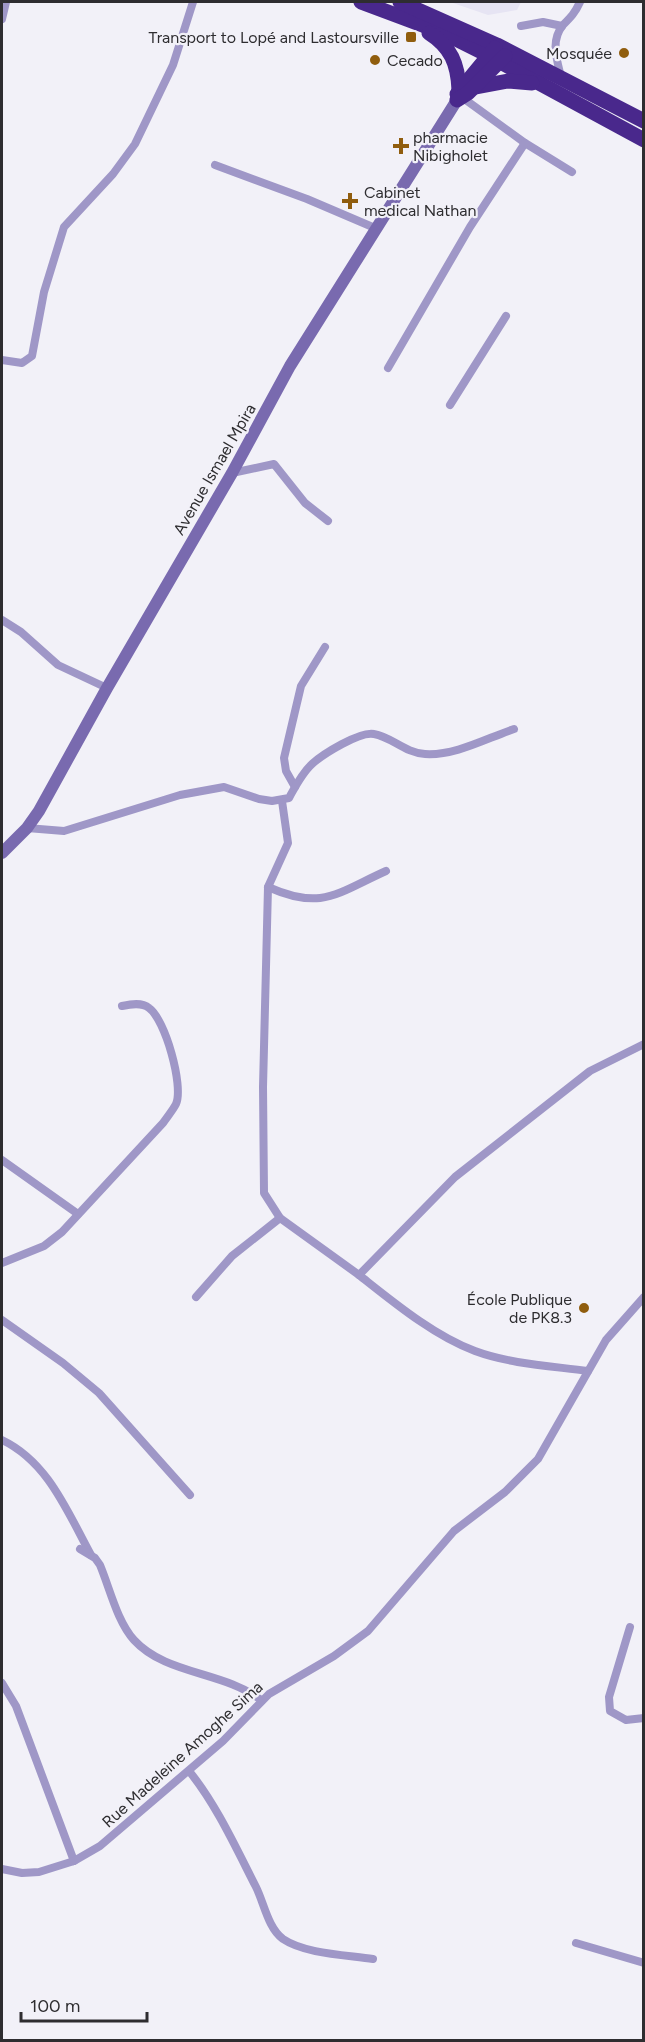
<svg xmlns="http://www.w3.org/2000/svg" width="645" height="2042" viewBox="0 0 645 2042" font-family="Figtree,sans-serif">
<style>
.built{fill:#e6e4f3}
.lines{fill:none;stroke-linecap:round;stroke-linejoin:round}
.street{stroke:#9f97c7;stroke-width:8}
.secondary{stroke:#796aaf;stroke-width:12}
.highway{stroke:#49288c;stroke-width:15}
.poi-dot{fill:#905d0e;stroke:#f2f1f8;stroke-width:2}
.labels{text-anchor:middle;stroke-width:4.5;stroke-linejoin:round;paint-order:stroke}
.poi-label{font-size:16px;fill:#2e2d30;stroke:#f2f1f8;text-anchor:end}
.street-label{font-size:16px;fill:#2e2d30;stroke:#f2f1f8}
</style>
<rect width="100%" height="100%" fill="#f2f1f8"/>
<path class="built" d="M 450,2 L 521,2 L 517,10 L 488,15 Z"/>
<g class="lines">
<g class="street">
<path d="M 2,19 L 6,2"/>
<path d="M 521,26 L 543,22 L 562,26"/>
<path d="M 561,77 C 557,60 550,41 563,25 C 571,17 575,13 580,2"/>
<path d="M 463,98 L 525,143 L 572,172"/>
<path d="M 215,165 L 307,199 L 375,228"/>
<path d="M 2,360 L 22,363 L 32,356 L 44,292 L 64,227 L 113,174 L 135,144 L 173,65 L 193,2"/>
<path d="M 388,368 L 470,227 L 525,143"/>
<path d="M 450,405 L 506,316"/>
<path d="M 232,473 L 274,464 L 305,503 L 328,521"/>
<path d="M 2,620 L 21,632 L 58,665 L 107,688"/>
<path d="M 295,787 L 286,771 L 284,758 L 301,686 L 325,647"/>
<path d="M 282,801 L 288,843 L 268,887 L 263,1087 L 264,1193 L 280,1218 L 359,1275 L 455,1177 L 590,1071 L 644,1044"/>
<path d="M 27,828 L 64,831 L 180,795 L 224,787 L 259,799 L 272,801 L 289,798 C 295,787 302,773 312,764 C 323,754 360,731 374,734 C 392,737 405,753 425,754 C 455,756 487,738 514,729"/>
<path d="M 268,887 C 322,911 337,893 386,871"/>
<path d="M 2,1160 L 78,1214"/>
<path d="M 2,1263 L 44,1246 L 62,1232 L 163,1123 C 167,1117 173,1110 176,1104 C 184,1086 165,1019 149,1008 C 142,1002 131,1004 122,1006"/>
<path d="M 359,1275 C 392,1301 434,1336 475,1351 C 510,1364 551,1366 588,1371"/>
<path d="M 196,1297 L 232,1256 L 280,1218"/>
<path d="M 2,1320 L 63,1363 L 99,1393 L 190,1495"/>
<path d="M 2,1440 C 48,1462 67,1511 91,1555"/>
<path d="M 80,1549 L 95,1558 L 100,1565 C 110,1589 117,1621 134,1640 C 166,1675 223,1671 261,1700"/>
<path d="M 630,1627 L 609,1697 L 610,1711 L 626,1720 L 644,1718"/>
<path d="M 2,1683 L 16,1706 L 74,1861"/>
<path d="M 189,1771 C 216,1804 236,1848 256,1887 C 264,1903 268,1928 283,1939 C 305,1954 347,1955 373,1959"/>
<path d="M 2,1869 L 22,1873 L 39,1872 L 74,1861 L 100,1846 L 223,1741 L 269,1694 L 334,1656 L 368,1631 L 454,1531 L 505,1492 L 538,1459 L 606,1340 L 644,1297"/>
<path d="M 576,1943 L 644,1963"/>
</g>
<path class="secondary" d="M 2,853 L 27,828 L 39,811 L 107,688 L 232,473 L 290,366 L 457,100"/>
<g class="highway">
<path d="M 361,2 L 444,33 L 482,52 L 644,140"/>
<path d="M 400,2 L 497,45 L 644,121"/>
<path d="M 429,33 C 451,47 458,64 459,90"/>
<path d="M 476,87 L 508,81 L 532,83"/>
<path d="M 457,94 L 495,48"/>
<path d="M 457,100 L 468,93 L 505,56"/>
</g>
</g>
<g class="poi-dot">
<rect x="405" y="31" width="12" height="12" rx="3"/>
<circle cx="624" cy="53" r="6"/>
<circle cx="375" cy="60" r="6"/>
<path d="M398 137h6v6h6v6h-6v6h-6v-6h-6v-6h6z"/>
<path d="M347 192h6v6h6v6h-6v6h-6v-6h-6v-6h6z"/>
<circle cx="584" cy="1308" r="6"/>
</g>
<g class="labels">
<g class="poi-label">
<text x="399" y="43">Transport to Lopé and Lastoursville</text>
<text x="612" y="59">Mosquée</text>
<text x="387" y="66" text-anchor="start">Cecado</text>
<text x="413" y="143" text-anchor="start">pharmacie<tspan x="413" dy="18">Nibigholet</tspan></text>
<text x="364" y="198" text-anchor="start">Cabinet<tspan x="364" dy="18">medical Nathan</tspan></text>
<text x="572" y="1305">École Publique<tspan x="572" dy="18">de PK8.3</tspan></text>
</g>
<g class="street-label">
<text transform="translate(214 469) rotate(-60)" y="6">Avenue Ismael Mpira</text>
<text transform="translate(182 1754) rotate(-42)" y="6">Rue Madeleine Amoghe Sima</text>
</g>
</g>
<rect width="645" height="2042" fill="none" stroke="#2e2d30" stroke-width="6"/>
<path d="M21 2012v9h126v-9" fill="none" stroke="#2e2d30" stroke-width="3"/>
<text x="30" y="2012" font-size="18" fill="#2e2d30" stroke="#f2f1f8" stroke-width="4.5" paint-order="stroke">100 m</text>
</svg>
